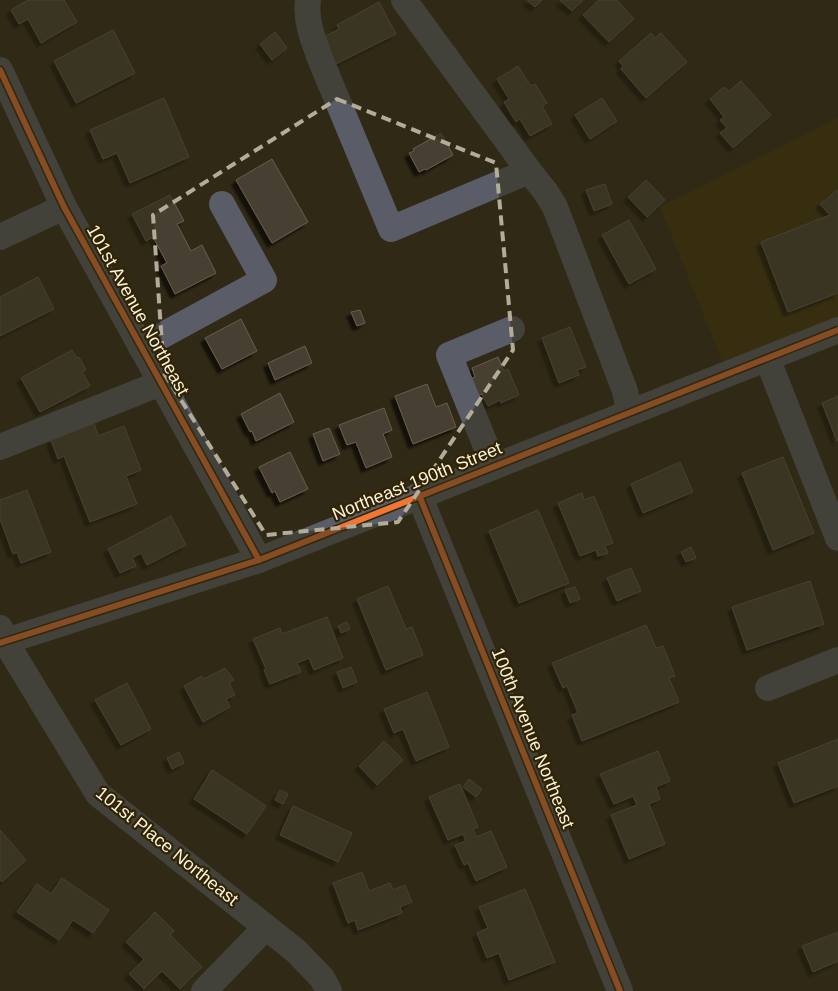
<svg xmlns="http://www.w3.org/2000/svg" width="838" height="991" viewBox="0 0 838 991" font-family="Helvetica,sans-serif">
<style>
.built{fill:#41330a}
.building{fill:#474032;stroke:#665d4f;filter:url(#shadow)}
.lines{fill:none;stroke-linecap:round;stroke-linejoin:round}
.minor{stroke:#5a5d67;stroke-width:26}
.cycleway-casing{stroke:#312402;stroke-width:9}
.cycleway{stroke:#f07635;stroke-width:6}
.marked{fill:none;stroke:#b3ac99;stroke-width:4;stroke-dasharray:10 6;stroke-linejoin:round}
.labels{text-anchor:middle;stroke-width:4.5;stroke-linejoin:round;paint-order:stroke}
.street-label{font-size:18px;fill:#faf2df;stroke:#312402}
</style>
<defs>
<filter id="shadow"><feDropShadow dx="-4.5" dy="4.5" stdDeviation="1" flood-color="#0009"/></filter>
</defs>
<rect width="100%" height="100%" fill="#302916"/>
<path class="built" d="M 838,118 L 838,327 L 727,373 L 660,207 Z"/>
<g class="building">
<path d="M 28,0 L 64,0 L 77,22 L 41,43 L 28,19 L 19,24 L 11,10 Z"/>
<path d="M 527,0 L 542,0 L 535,7 Z"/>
<path d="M 560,0 L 583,0 L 572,11 Z"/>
<path d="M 599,0 L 617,0 L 634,19 L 609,42 L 583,15 Z"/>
<path d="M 379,2 L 396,34 L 330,67 L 322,52 L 330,48 L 324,37 L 339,29 L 337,25 Z"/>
<path d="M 113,30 L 135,73 L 76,103 L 54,61 Z"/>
<path d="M 275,32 L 287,48 L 272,60 L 260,44 Z"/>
<path d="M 651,33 L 655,38 L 661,33 L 687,62 L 646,98 L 621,69 L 623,66 L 619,61 Z"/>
<path d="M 518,66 L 531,86 L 535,84 L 547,103 L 542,106 L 552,124 L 530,136 L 520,119 L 516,122 L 504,102 L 509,99 L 497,79 Z"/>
<path d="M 741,81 L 771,115 L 733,148 L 720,133 L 727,128 L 720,120 L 724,117 L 710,99 L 724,87 L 729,91 Z"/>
<path d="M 164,98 L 189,157 L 130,183 L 117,153 L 103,159 L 90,130 Z"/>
<path d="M 602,98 L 617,121 L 590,139 L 575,115 Z"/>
<path d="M 441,133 L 453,155 L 426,170 L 425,169 L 419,172 L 409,153 L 414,151 L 413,149 Z"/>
<path d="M 272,159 L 308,222 L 272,243 L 236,180 Z"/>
<path d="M 646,180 L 665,200 L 647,217 L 628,197 Z"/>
<path d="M 605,184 L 612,204 L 594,211 L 586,190 Z"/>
<path d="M 838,190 L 838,293 L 788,312 L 761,242 L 830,215 L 820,204 Z"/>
<path d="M 170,195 L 184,221 L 177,224 L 191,251 L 202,245 L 216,273 L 175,294 L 161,266 L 167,263 L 153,237 L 146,241 L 132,214 Z"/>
<path d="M 629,220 L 656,269 L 629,284 L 602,235 Z"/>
<path d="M 38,277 L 54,309 L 0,336 L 0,297 Z"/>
<path d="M 360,310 L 365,323 L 357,326 L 351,312 Z"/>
<path d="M 241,319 L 257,351 L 222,369 L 205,338 Z"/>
<path d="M 570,327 L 586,367 L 577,370 L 579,375 L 559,383 L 542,338 Z"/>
<path d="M 305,346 L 312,363 L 275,380 L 268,363 Z"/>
<path d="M 72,350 L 77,358 L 79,357 L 86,370 L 82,372 L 90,386 L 40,412 L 21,378 Z"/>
<path d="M 498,357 L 504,371 L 508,369 L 519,395 L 501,403 L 500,400 L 488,406 L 482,394 L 472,398 L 465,381 L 475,377 L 472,368 Z"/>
<path d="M 427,384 L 436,407 L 447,403 L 456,427 L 413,444 L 395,396 Z"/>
<path d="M 280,393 L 294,422 L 256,441 L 252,431 L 250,432 L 241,414 Z"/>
<path d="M 838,396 L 838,441 L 837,441 L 822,403 Z"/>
<path d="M 384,408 L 392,430 L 383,434 L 392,457 L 366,468 L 356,442 L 347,445 L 339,425 Z"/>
<path d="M 94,423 L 98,436 L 124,426 L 141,470 L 126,476 L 137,504 L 90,522 L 64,456 L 58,459 L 51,440 Z"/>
<path d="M 329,428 L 340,454 L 323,461 L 313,434 Z"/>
<path d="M 290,452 L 308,489 L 280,502 L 275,491 L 272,493 L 259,467 Z"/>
<path d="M 783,457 L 814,533 L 773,550 L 742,473 Z"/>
<path d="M 680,462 L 693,492 L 643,513 L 631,484 Z"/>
<path d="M 27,490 L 51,552 L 21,563 L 17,552 L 13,554 L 0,519 L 0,500 Z"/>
<path d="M 582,493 L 584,500 L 594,496 L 613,543 L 605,546 L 608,553 L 598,556 L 596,550 L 580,556 L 558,503 Z"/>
<path d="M 538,510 L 569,583 L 519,603 L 489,531 Z"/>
<path d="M 171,516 L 186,545 L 147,565 L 141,553 L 132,558 L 136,566 L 120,573 L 108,549 Z"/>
<path d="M 691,547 L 696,558 L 686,562 L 681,552 Z"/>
<path d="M 631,568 L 641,591 L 617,601 L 607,578 Z"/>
<path d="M 810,581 L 824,624 L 747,650 L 732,607 Z"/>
<path d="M 388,586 L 406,629 L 412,627 L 423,655 L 386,670 L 357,599 Z"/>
<path d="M 575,587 L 580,599 L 570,603 L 565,590 Z"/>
<path d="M 327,617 L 343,658 L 314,670 L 309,658 L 297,663 L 301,672 L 270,684 L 264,670 L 266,669 L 253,639 L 280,628 L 282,634 Z"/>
<path d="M 347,622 L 350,629 L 341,633 L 338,626 Z"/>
<path d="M 646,625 L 656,648 L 663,646 L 675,676 L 669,678 L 679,702 L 582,741 L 572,715 L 578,713 L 567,686 L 563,688 L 552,663 Z"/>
<path d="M 351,667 L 357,682 L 343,688 L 337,672 Z"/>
<path d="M 225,668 L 234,680 L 229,683 L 235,695 L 226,699 L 230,707 L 203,722 L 184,686 L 202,676 L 204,679 Z"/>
<path d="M 127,683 L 151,729 L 121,745 L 95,700 Z"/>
<path d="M 427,692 L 449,747 L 416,761 L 403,729 L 394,733 L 384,709 Z"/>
<path d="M 838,739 L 838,786 L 794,803 L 778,763 Z"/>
<path d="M 384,741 L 403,760 L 377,785 L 359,766 Z"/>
<path d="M 658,751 L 670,781 L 656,787 L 660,799 L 649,804 L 665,844 L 629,859 L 611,815 L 637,805 L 633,796 L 614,804 L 600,774 Z"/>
<path d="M 179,752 L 184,763 L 172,769 L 167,758 Z"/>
<path d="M 212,770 L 266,806 L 247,834 L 194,799 Z"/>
<path d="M 469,779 L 482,789 L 476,797 L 463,787 Z"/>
<path d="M 460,784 L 478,827 L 473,829 L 476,837 L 491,831 L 507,867 L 476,881 L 468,863 L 464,865 L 455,845 L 466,841 L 463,834 L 448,840 L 429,797 Z"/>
<path d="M 280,790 L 288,794 L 283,804 L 275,800 Z"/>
<path d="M 293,806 L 352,833 L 338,862 L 280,835 Z"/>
<path d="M 0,830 L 26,860 L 2,882 L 0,880 Z"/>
<path d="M 362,872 L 369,891 L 390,883 L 393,890 L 405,885 L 412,902 L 400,907 L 402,913 L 358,930 L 355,920 L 348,923 L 333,883 Z"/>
<path d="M 62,878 L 109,910 L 93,933 L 73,920 L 59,940 L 17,912 L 37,884 L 51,894 Z"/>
<path d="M 525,889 L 555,962 L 509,980 L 499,953 L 487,958 L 477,933 L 488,928 L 479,907 Z"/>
<path d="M 155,912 L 174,931 L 170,935 L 202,967 L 180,989 L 162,971 L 144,989 L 129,974 L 144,959 L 126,942 Z"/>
<path d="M 838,932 L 838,961 L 813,972 L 802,946 Z"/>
</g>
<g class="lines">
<g class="minor">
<path d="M 308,0 C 305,21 314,42 321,61 L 391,229 L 529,171"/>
<path d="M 404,0 L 529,171 L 545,191 L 555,207 L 625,391 L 629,411"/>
<path d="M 0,70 L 64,207 L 259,560"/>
<path d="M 0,237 L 64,207"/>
<path d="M 141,347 L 264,280 L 222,204"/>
<path d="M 767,358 L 838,538"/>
<path d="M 0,447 L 161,383"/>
<path d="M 494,466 L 449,355 L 512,329"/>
<path d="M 419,495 L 620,991"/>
<path d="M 0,628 L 5,641 L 98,794 L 296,951 L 322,978 L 329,991"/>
<path d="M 0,643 L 259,560 L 838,330"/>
<path d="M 768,688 L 838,660"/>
<path d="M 204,991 L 266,927"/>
</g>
<g class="cycleway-casing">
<g id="cycleway">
<path d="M 0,70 L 64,207 L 259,560"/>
<path d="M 419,495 L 620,991"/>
<path d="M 0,643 L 259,560 L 838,330"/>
</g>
</g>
<use href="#cycleway" class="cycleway"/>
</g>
<path d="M0 0H838V991H0ZM 337,99 L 496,163 L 513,350 L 398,522 L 266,535 L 164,373 L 153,215 Z" fill="#302916" fill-opacity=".55" fill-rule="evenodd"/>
<path class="marked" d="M 337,99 L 496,163 L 513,350 L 398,522 L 266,535 L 164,373 L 153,215 Z"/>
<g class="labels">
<g class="street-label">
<text transform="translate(138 310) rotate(61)" y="6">101st Avenue Northeast</text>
<text transform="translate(417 481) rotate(-22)" y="6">Northeast 190th Street</text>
<text transform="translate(533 738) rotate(68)" y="6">100th Avenue Northeast</text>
<text transform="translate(167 846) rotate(39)" y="6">101st Place Northeast</text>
</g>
</g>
</svg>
